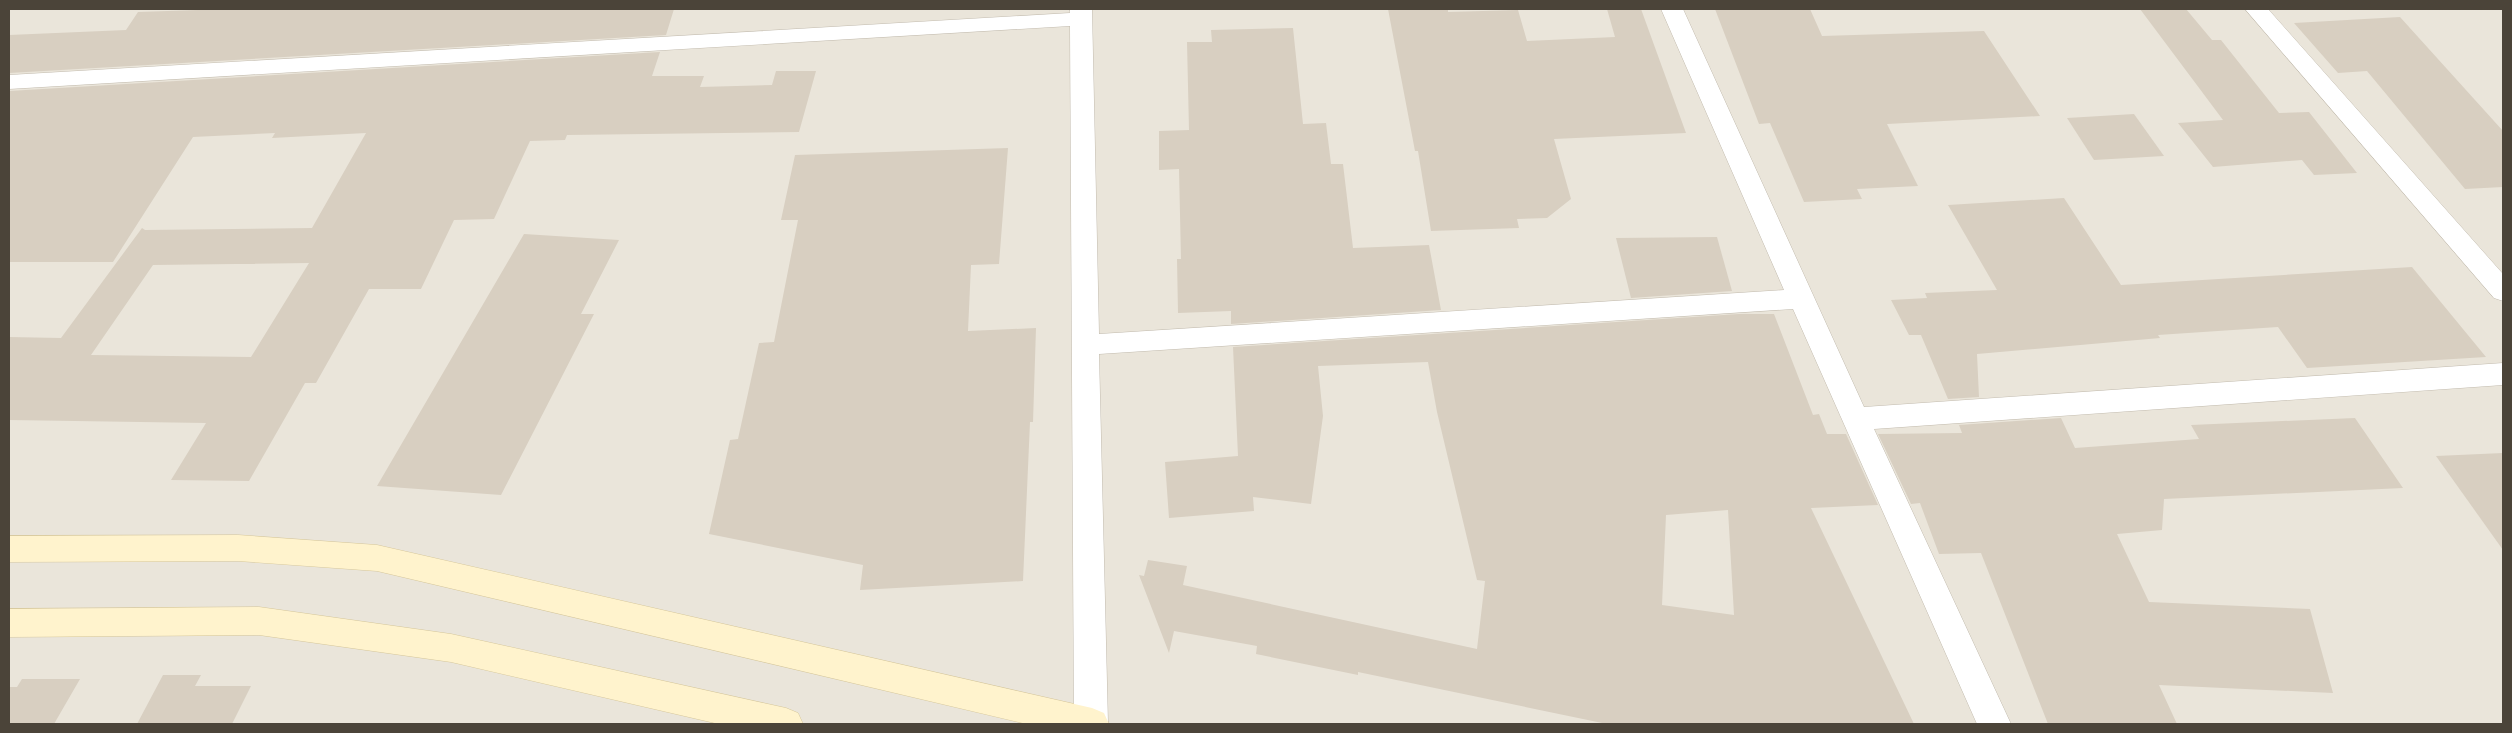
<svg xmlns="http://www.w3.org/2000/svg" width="2512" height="733" viewBox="0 0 2512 733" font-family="'DM Sans',sans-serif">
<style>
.residential{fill:#eae5da}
.building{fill:#d8cfc1;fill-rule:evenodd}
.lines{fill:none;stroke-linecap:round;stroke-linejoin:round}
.street-casing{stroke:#c2bbae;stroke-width:1}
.secondary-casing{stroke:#d6c79b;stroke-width:1}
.street{fill:#fff;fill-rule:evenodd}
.secondary{fill:#fff3cd;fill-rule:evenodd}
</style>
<rect width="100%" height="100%" fill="#f6f3ec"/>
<rect class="residential" x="9" y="9" width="2494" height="715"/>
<g class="building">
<path d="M 227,9 L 674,9 L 666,35 L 9,73 L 9,35 L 126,30 L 138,12 Z"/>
<path d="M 1388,9 L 1448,9 L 1448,12 L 1518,10 L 1527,41 L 1615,37 L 1607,9 L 1641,9 L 1686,133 L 1554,139 L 1571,199 L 1547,218 L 1517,219 L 1519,228 L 1431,231 L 1418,151 L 1415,151 Z"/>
<path d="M 1715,9 L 1810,9 L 1822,36 L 1984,31 L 2040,116 L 1887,124 L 1918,186 L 1857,189 L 1862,199 L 1804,202 L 1770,123 L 1759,124 Z"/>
<path d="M 2140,9 L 2186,9 L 2212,40 L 2221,40 L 2279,113 L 2309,112 L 2357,173 L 2314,175 L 2302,160 L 2213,167 L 2178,123 L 2223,120 Z"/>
<path d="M 2400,17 L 2503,131 L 2503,187 L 2465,189 L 2367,71 L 2338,73 L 2294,23 Z"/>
<path d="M 1293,28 L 1303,124 L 1326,123 L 1331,164 L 1343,164 L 1353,248 L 1429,245 L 1441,310 L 1231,324 L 1231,311 L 1178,313 L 1177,259 L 1181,259 L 1179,169 L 1159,170 L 1159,131 L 1189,130 L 1187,42 L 1212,42 L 1211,30 Z"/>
<path d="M 660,52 L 652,76 L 704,76 L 700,87 L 772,85 L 776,71 L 816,71 L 799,132 L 567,135 L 565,140 L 530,141 L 494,219 L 454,220 L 421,289 L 369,289 L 316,383 L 305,383 L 249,481 L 171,480 L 206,423 L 9,420 L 9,337 L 61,338 L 142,228 L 145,230 L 312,228 L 366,133 L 272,138 L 275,133 L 193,137 L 113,262 L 9,262 L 9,91 ZM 309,263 L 251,357 L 91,355 L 153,265 Z"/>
<path d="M 2134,114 L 2164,156 L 2094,160 L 2067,118 Z"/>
<path d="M 1008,148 L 999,264 L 971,265 L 968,331 L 1036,328 L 1033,422 L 1030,422 L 1023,581 L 860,590 L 863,565 L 709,534 L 730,440 L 738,439 L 759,343 L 774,342 L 798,220 L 781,220 L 795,155 Z"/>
<path d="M 2064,198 L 2121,285 L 2412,267 L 2486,357 L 2307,368 L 2278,327 L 2158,335 L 2160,338 L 1977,354 L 1979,397 L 1948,399 L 1921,335 L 1909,335 L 1891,300 L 1927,298 L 1925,293 L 1997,290 L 1948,205 Z"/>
<path d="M 524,234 L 619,240 L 581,314 L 594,314 L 501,495 L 377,486 Z"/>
<path d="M 1717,237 L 1732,291 L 1631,298 L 1616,238 Z"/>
<path d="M 1739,314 L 1774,314 L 1813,415 L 1819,414 L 1827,434 L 1846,434 L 1878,505 L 1811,508 L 1914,724 L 1607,724 L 1358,672 L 1358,675 L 1256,654 L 1257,646 L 1174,631 L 1169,653 L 1139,575 L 1144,576 L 1148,560 L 1187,566 L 1183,585 L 1477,649 L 1485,581 L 1477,580 L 1437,412 L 1428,362 L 1318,366 L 1323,416 L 1311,504 L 1253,497 L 1254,511 L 1169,518 L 1165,462 L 1238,456 L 1233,347 ZM 1728,510 L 1734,615 L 1662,605 L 1666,515 Z"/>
<path d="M 2061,418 L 2075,448 L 2199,439 L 2191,425 L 2355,418 L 2403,488 L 2164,499 L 2162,530 L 2117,534 L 2149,602 L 2310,609 L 2333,693 L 2159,685 L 2177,724 L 2048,724 L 1981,553 L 1939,554 L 1920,503 L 1911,504 L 1878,434 L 1962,433 L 1959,425 Z"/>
<path d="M 2503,453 L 2503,550 L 2436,456 Z"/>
<path d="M 163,675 L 201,675 L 195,686 L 251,686 L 232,724 L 137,724 Z"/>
<path d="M 22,679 L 80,679 L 54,724 L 9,724 L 9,687 L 17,687 Z"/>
</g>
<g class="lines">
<g class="street-casing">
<g id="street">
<path d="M 1070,9 L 1092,9 L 1099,334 L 1784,290 L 1661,9 L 1683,9 L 1864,407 L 2503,363 L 2503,385 L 1874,429 L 2011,724 L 1977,724 L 1793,309 L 1099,354 L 1108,724 L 1074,724 L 1070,26 L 9,89 L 9,75 L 1070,13 Z"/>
<path d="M 2245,9 L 2268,9 L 2503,274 L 2503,301 L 2494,298 Z"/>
</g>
</g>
<g class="secondary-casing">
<g id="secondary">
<path d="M 238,535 L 377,545 L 1092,708 L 1104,713 L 1109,724 L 1027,724 L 377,571 L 238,561 L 9,562 L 9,536 Z"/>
<path d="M 259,607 L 451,634 L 786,708 L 798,713 L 803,724 L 719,724 L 451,662 L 259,635 L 9,637 L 9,609 Z"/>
</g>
</g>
<use href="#street" class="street"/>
<use href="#secondary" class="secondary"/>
</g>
<rect width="2512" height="733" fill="none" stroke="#4b4439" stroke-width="20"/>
</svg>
